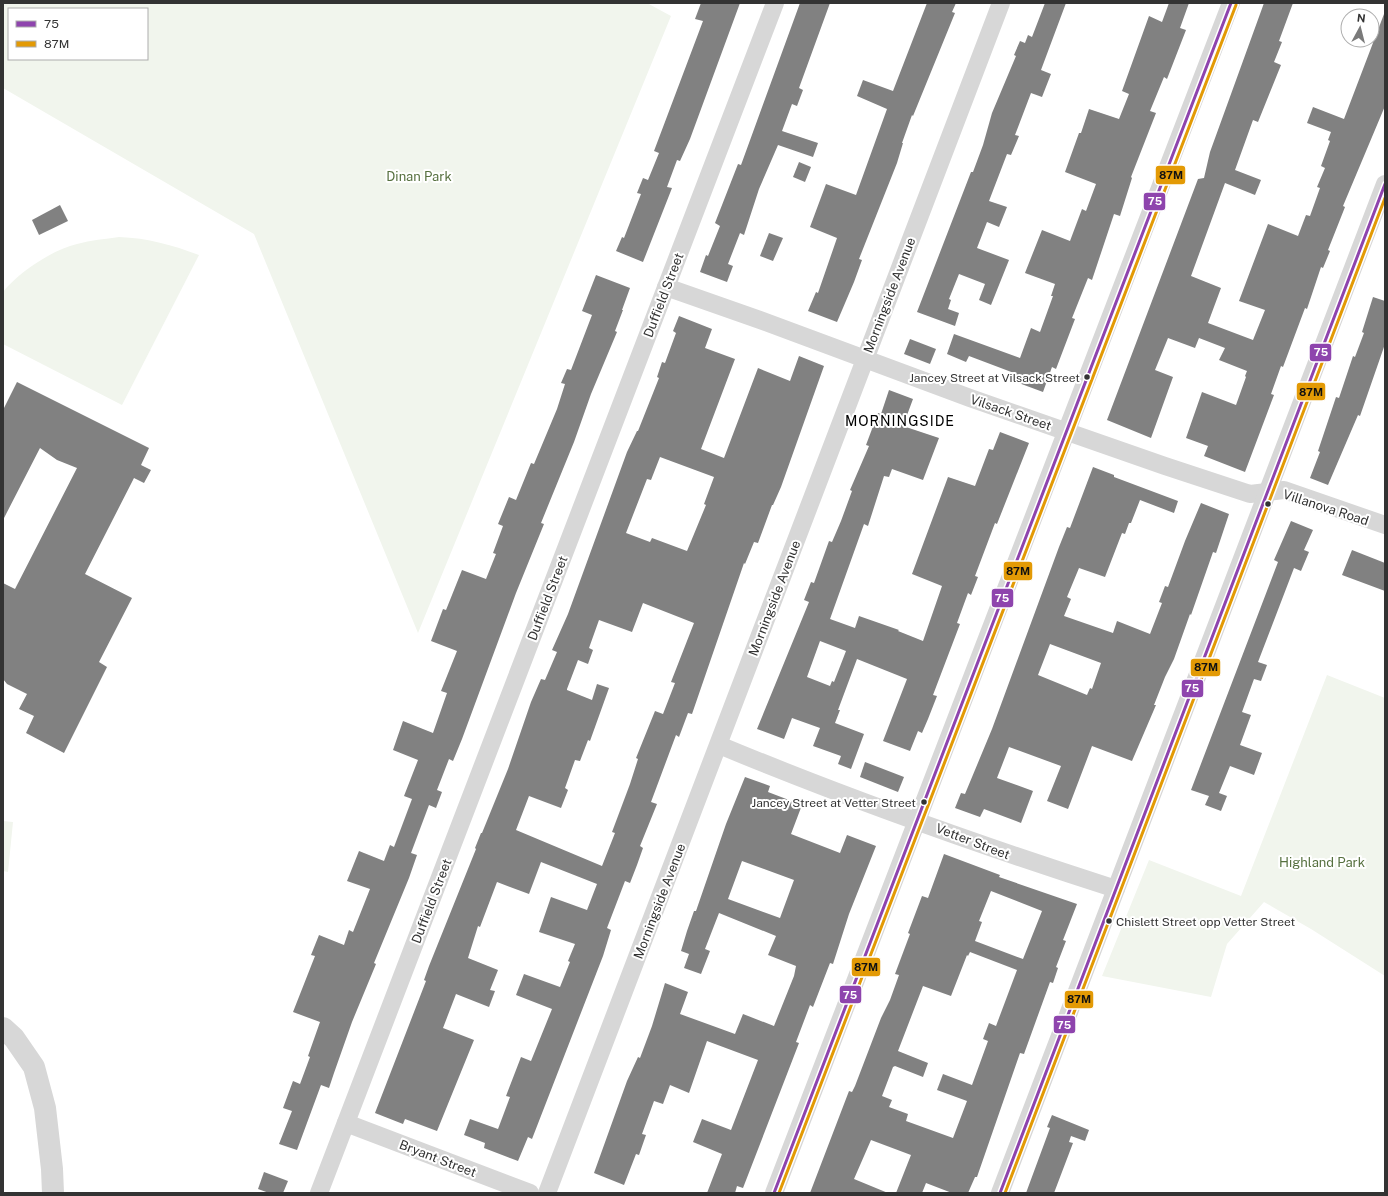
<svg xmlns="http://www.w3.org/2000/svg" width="1388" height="1196" viewBox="0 0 1388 1196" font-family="'Public Sans',sans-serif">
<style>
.park{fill:#f1f5ed;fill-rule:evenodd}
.building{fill:#818181;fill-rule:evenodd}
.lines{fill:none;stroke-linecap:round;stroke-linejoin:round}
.minor{stroke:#d7d7d7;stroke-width:18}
.tertiary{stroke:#d7d7d7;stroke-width:22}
.bus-1-casing{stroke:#fff;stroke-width:6}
.bus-2-casing{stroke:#fff;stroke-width:6}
.bus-1{stroke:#8e44ad;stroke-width:3}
.bus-2{stroke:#e39a05;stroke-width:3}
.bus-dot{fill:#333;stroke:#fff;stroke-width:1.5}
.labels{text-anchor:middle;stroke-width:4;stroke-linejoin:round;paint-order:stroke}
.bus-label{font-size:12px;fill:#333;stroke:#fff;text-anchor:end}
.park-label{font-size:13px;fill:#56703f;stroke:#fff}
.street-label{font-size:13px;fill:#333;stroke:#fff}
.neighbourhood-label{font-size:14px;letter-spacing:1px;fill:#000;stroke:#fff}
.line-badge{stroke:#fff;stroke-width:1.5}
.badge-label{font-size:11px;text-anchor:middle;font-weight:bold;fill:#fff}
.pale-badge-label{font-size:11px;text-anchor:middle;font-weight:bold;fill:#111}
</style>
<rect width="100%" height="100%" fill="#fff"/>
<g class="park">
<path d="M 3,3 L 647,3 L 671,16 L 418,633 L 254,234 L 3,88 ZM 9,9 L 147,9 L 147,59 L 9,59 Z"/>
<path d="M 119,237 C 148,238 172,245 199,255 L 122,405 L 3,344 L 3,292 C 19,272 52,250 77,244 C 91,240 105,239 119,237 Z"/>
<path d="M 1327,675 L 1385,698 L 1385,976 L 1311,929 L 1264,902 L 1227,944 L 1211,997 L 1102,976 L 1149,860 L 1241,896 Z"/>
<path d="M 3,821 L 13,822 L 8,872 L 3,871 Z"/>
</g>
<g class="building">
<path d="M 701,3 L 740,3 L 690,139 L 680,161 L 677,160 L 667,187 L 672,188 L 643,262 L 616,251 L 622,237 L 624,238 L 641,194 L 637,193 L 643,178 L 648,180 L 659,153 L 654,151 L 703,21 L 695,19 Z"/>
<path d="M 800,3 L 830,3 L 799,88 L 803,90 L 797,106 L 792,104 L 782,131 L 818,143 L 813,157 L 778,145 L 759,189 L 744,235 L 740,233 L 728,264 L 733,266 L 727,282 L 700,272 L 706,255 L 708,256 L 720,226 L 715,223 L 738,164 L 741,165 Z"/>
<path d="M 927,3 L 956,3 L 952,12 L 955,13 L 913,116 L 912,115 L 902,143 L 903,143 L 897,163 L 859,259 L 862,260 L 854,282 L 837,322 L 808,311 L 816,292 L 818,293 L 837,238 L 810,227 L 826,184 L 856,195 L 887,109 L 857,96 L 863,80 L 893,91 Z"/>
<path d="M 1045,3 L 1066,3 L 1041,70 L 1051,74 L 1042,97 L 1031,93 L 1015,135 L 1019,136 L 1011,155 L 1007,154 L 989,201 L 1007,207 L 999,227 L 987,222 L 977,248 L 1009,260 L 991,305 L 979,300 L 985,284 L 959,274 L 949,299 L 951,300 L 948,309 L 959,313 L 955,326 L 917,312 L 971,172 L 973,172 L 983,145 L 992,113 L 1016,56 L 1014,55 L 1020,41 L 1025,43 L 1028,35 L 1032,37 Z"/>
<path d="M 1169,3 L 1189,3 L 1180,28 L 1186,30 L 1167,79 L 1164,77 L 1150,111 L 1156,113 L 1131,177 L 1132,178 L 1120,216 L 1114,214 L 1092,280 L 1088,278 L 1072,318 L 1075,319 L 1056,369 L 1052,367 L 1043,392 L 1011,380 L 1014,373 L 969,356 L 966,362 L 947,354 L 954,334 L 1020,358 L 1031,328 L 1040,332 L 1053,296 L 1051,296 L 1055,284 L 1025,273 L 1042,230 L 1070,241 L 1082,209 L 1086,211 L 1096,184 L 1065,172 L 1079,133 L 1081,133 L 1089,109 L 1119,119 L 1129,94 L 1122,91 L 1149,16 L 1162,22 Z"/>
<path d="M 1264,3 L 1293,3 L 1279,41 L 1282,42 L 1274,62 L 1281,65 L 1258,122 L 1253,120 L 1235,170 L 1261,180 L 1255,195 L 1225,183 L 1191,276 L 1221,288 L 1208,323 L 1253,340 L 1265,310 L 1239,301 L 1268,224 L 1298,236 L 1306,215 L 1310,216 L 1320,188 L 1317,187 L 1325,168 L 1321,166 L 1330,141 L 1328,140 L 1331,132 L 1307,123 L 1313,107 L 1344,119 L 1384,14 L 1385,106 L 1343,206 L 1345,207 L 1328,250 L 1330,251 L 1323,268 L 1321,267 L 1307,309 L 1305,308 L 1283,367 L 1281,366 L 1271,394 L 1274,395 L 1245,472 L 1204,456 L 1208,446 L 1186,438 L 1202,392 L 1236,405 L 1246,377 L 1245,376 L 1247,371 L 1219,360 L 1225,348 L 1199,338 L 1195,348 L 1168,338 L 1155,370 L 1173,377 L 1151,438 L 1107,420 L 1198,179 L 1204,178 L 1210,152 Z"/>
<path d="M 799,162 L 811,167 L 805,182 L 793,177 Z"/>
<path d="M 60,205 L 68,221 L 39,235 L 32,220 Z"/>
<path d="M 769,233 L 783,238 L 773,261 L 760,256 Z"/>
<path d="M 596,275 L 630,288 L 622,310 L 623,310 L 615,331 L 617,332 L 591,394 L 574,442 L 541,523 L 544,524 L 516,593 L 462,739 L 453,761 L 449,759 L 437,790 L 442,792 L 436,808 L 429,805 L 411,853 L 417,855 L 409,878 L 374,963 L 376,964 L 352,1022 L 334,1073 L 329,1088 L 321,1085 L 297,1150 L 279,1144 L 292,1111 L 283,1108 L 293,1081 L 300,1084 L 310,1057 L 308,1056 L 320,1022 L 293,1012 L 315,956 L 311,955 L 319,935 L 344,945 L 349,930 L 353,932 L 370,889 L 347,881 L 359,851 L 384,861 L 390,845 L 394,847 L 412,799 L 404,796 L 418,760 L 393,750 L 403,721 L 433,733 L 447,693 L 441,691 L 457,651 L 431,641 L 443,609 L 446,610 L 462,570 L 486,579 L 496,554 L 493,553 L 503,526 L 498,524 L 509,497 L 516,500 L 531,463 L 534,464 L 557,409 L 565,384 L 561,383 L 567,369 L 571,370 L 592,315 L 582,311 Z"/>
<path d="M 1373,297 L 1385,301 L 1385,344 L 1360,416 L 1358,415 L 1328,485 L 1310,478 L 1320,452 L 1318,451 L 1336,397 L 1339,398 L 1353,356 L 1355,357 L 1364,333 L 1362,332 Z"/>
<path d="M 679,316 L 712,329 L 705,348 L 735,359 L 701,449 L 724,458 L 758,368 L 790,381 L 799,356 L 824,366 L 781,487 L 773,505 L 772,505 L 758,543 L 754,542 L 745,564 L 744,563 L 692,714 L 688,713 L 679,737 L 676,735 L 651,802 L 657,804 L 640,846 L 643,848 L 637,865 L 630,883 L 625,881 L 607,928 L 611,930 L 603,956 L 532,1139 L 528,1137 L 518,1161 L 484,1148 L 485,1143 L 464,1135 L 470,1119 L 498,1129 L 510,1097 L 506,1096 L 521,1057 L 531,1061 L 552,1009 L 516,995 L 524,974 L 560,987 L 570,962 L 568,961 L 575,944 L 539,932 L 551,897 L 587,910 L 597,884 L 541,862 L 529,894 L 497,882 L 480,927 L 478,926 L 468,958 L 498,970 L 490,990 L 495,991 L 489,1007 L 456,994 L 443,1028 L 474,1040 L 437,1131 L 405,1119 L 403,1124 L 375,1113 L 426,981 L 424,980 L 429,966 L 476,849 L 475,848 L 481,833 L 482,833 L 508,769 L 531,702 L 541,679 L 545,680 L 557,652 L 552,650 L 568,614 L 627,452 L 637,431 L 638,431 L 659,378 L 657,377 L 662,362 L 665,363 L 676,333 L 673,331 ZM 660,457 L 714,477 L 704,504 L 706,505 L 687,551 L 652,538 L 650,542 L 626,533 L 647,479 L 651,480 ZM 643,603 L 694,623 L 671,682 L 675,683 L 663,714 L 655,711 L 636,758 L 638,759 L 630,784 L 612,832 L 615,833 L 602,866 L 516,830 L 529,796 L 561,808 L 568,790 L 565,788 L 575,760 L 580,761 L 588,740 L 590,741 L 609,688 L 597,684 L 592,700 L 567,690 L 567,689 L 578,660 L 588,664 L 593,650 L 589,648 L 599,620 L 632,632 Z"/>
<path d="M 910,339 L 936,349 L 930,364 L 904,354 Z"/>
<path d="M 17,382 L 149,448 L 141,465 L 151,470 L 144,483 L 134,478 L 85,574 L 132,598 L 99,662 L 107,667 L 64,753 L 26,733 L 34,716 L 19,709 L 27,694 L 7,684 L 3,679 L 3,583 L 15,589 L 77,468 L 57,460 L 40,448 L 3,520 L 3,410 Z"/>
<path d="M 889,390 L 913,399 L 903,426 L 939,438 L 923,480 L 892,469 L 889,477 L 884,476 L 868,526 L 864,524 L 830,619 L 855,628 L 859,616 L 899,630 L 898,631 L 923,641 L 942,586 L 912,574 L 948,477 L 975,486 L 989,449 L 993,450 L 1000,432 L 1029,443 L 997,524 L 995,523 L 975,576 L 978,577 L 971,595 L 968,593 L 957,623 L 960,624 L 933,695 L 937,696 L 928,719 L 922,733 L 918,731 L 910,751 L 883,741 L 907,679 L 857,659 L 838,710 L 840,710 L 835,723 L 864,734 L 851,769 L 838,764 L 841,756 L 813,746 L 820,728 L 792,718 L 784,739 L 757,729 L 809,602 L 804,600 L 811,582 L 814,583 L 829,541 L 832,542 L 841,521 L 852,491 L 850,490 L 869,446 L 866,445 L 878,413 L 881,414 ZM 820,641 L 846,651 L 834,682 L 832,681 L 830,686 L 807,677 Z"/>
<path d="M 1093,467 L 1114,475 L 1114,477 L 1178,501 L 1174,513 L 1140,500 L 1131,523 L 1129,523 L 1125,534 L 1122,533 L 1105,577 L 1079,568 L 1067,597 L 1071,599 L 1064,616 L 1113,633 L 1117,621 L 1150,634 L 1162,603 L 1159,602 L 1165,586 L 1168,587 L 1185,541 L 1201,503 L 1229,514 L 1216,553 L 1213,552 L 1191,615 L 1190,614 L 1174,659 L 1165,677 L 1154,705 L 1156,705 L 1132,761 L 1092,746 L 1068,809 L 1047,801 L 1061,766 L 1009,747 L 997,778 L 1033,791 L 1021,823 L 984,809 L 980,817 L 955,808 L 961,793 L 965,794 L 992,729 L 1059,547 L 1067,527 L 1070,528 ZM 1050,644 L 1101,663 L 1092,689 L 1090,688 L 1087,695 L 1038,675 Z"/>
<path d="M 1291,521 L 1313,530 L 1304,550 L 1309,552 L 1301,571 L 1294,568 L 1258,662 L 1267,665 L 1261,681 L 1254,679 L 1242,712 L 1251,715 L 1240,745 L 1262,753 L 1254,775 L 1230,766 L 1219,793 L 1227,796 L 1221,811 L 1205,805 L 1209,796 L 1191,790 L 1278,562 L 1274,560 Z"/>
<path d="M 1352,550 L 1385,563 L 1385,591 L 1342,575 Z"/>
<path d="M 865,762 L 904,777 L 898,792 L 860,777 Z"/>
<path d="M 745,777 L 770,786 L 768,792 L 802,805 L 791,834 L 840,853 L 847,835 L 876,846 L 849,914 L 833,964 L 830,963 L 813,1007 L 810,1005 L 796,1042 L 799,1043 L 743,1188 L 737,1186 L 735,1193 L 707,1193 L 722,1154 L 693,1142 L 702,1119 L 731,1130 L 758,1060 L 707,1041 L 689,1093 L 670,1085 L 663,1104 L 654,1101 L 642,1134 L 646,1135 L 639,1155 L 636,1154 L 624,1185 L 594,1173 L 627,1081 L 638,1057 L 640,1058 L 652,1026 L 665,983 L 688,992 L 680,1014 L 735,1034 L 743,1014 L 774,1026 L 794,976 L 796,966 L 768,955 L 776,936 L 719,913 L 705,949 L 710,951 L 701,974 L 684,968 L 689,954 L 681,951 L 687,931 L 694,911 L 696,911 L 726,824 ZM 742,861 L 794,880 L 780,918 L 728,899 Z"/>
<path d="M 944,854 L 1000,875 L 999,877 L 1077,904 L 1063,940 L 1066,941 L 1056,967 L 1058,968 L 1053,983 L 1050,982 L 1024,1054 L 1020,1053 L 977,1177 L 975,1177 L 968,1193 L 952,1193 L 926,1183 L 922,1193 L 896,1193 L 911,1155 L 871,1140 L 854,1179 L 888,1193 L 810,1193 L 849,1091 L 852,1092 L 855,1086 L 881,1018 L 890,1000 L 899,975 L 895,974 L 910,934 L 908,933 L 922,896 L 928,898 ZM 991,891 L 1042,911 L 1023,959 L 975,941 L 982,922 L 979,921 ZM 970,952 L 1017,970 L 996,1026 L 989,1023 L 983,1039 L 988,1041 L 972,1085 L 943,1074 L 937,1090 L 967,1101 L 953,1138 L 906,1121 L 908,1114 L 889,1107 L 892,1100 L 882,1096 L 893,1067 L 895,1066 L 923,1077 L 928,1063 L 898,1051 L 923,986 L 951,996 L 967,955 L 968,956 Z"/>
<path d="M 1052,1115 L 1089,1130 L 1085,1141 L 1071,1136 L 1069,1142 L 1073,1143 L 1054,1193 L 1026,1193 L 1050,1128 L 1047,1127 Z"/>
<path d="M 264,1172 L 288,1181 L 283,1193 L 269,1193 L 258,1189 Z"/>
</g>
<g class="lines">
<g class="minor">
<path d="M 666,287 L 760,320 L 970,398 L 1165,466 L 1250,494 L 1284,490 L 1385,525"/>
<path d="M 719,745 C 849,799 982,846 1116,889"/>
<path d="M 346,1123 L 530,1193"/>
<path d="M 319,1193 L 775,3"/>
<path d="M 547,1193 L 1001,3"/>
<path d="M 774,1193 L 1231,3"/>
<path d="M 1000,1193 L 1385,184"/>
</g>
<path class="tertiary" d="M 3,1028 L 14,1038 L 34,1067 L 45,1108 L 52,1169 L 53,1193"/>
<g class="bus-1-casing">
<g id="bus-1">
<path d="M 774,1193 L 1231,3"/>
<path d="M 1000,1193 L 1385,184"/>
</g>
</g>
<g class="bus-2-casing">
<g id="bus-2">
<path d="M 779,1193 L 1236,5"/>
<path d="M 1005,1193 L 1385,198"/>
</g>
</g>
<use href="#bus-1" class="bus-1"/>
<use href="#bus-2" class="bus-2"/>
</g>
<g class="bus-dot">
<circle cx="1087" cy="377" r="3.5"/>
<circle cx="1268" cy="504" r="3.5"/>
<circle cx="924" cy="802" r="3.5"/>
<circle cx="1109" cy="921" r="3.5"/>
</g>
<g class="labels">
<g class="bus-label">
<text x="1080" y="382">Jancey Street at Vilsack Street</text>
<text x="916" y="807">Jancey Street at Vetter Street</text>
<text x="1116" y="926" text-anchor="start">Chislett Street opp Vetter Street</text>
</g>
<g class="park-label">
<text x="419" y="181">Dinan Park</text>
<text x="1322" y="867">Highland Park</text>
</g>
<g class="street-label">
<text transform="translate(663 295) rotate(-69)" y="5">Duffield Street</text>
<text transform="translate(889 295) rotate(-69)" y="5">Morningside Avenue</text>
<text transform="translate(1011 412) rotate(19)" y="5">Vilsack Street</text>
<text transform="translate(1326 507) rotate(18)" y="5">Villanova Road</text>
<text transform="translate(547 598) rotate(-69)" y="5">Duffield Street</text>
<text transform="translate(774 598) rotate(-69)" y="5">Morningside Avenue</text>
<text transform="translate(973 841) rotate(21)" y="5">Vetter Street</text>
<text transform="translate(431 901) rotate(-69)" y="5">Duffield Street</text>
<text transform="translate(659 901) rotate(-69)" y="5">Morningside Avenue</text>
<text transform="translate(438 1158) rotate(21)" y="5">Bryant Street</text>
</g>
<g class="neighbourhood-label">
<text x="900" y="426">MORNINGSIDE</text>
</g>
</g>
<g class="line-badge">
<rect x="1155" y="165" width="31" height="20" rx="4" fill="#e39a05"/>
<rect x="1143" y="192" width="23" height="19" rx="4" fill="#8e44ad"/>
<rect x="1309" y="343" width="23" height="19" rx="4" fill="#8e44ad"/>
<rect x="1296" y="382" width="30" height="19" rx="4" fill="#e39a05"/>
<rect x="1003" y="561" width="30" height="20" rx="4" fill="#e39a05"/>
<rect x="991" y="588" width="23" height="20" rx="4" fill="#8e44ad"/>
<rect x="1190" y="658" width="31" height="19" rx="4" fill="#e39a05"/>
<rect x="1181" y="679" width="23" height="19" rx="4" fill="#8e44ad"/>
<rect x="851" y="957" width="30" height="20" rx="4" fill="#e39a05"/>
<rect x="839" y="985" width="23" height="19" rx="4" fill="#8e44ad"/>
<rect x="1064" y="990" width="30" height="19" rx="4" fill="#e39a05"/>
<rect x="1053" y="1015" width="23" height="19" rx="4" fill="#8e44ad"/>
</g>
<g class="badge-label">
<text x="1155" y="205">75</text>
<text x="1321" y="356">75</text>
<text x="1002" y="602">75</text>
<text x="1192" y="692">75</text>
<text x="850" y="999">75</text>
<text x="1064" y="1029">75</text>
</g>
<g class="pale-badge-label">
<text x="1171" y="179">87M</text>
<text x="1311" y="396">87M</text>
<text x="1018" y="575">87M</text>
<text x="1206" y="671">87M</text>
<text x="866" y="971">87M</text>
<text x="1079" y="1003">87M</text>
</g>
<rect width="1388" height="1196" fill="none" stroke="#333333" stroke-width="8"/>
<rect x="8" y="8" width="140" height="52" fill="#ffffff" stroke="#adadad"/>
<rect x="16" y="21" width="20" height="6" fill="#8e44ad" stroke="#adadad"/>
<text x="44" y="28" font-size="12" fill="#333333">75</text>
<rect x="16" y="41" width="20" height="6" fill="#e39a05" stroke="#adadad"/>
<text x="44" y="48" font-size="12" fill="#333333">87M</text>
<g transform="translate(1360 28) rotate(7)"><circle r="19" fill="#ffffff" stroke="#adadad"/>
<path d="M0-3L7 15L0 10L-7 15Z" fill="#7a7a7a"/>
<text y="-6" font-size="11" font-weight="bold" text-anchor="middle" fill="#333333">N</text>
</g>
</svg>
